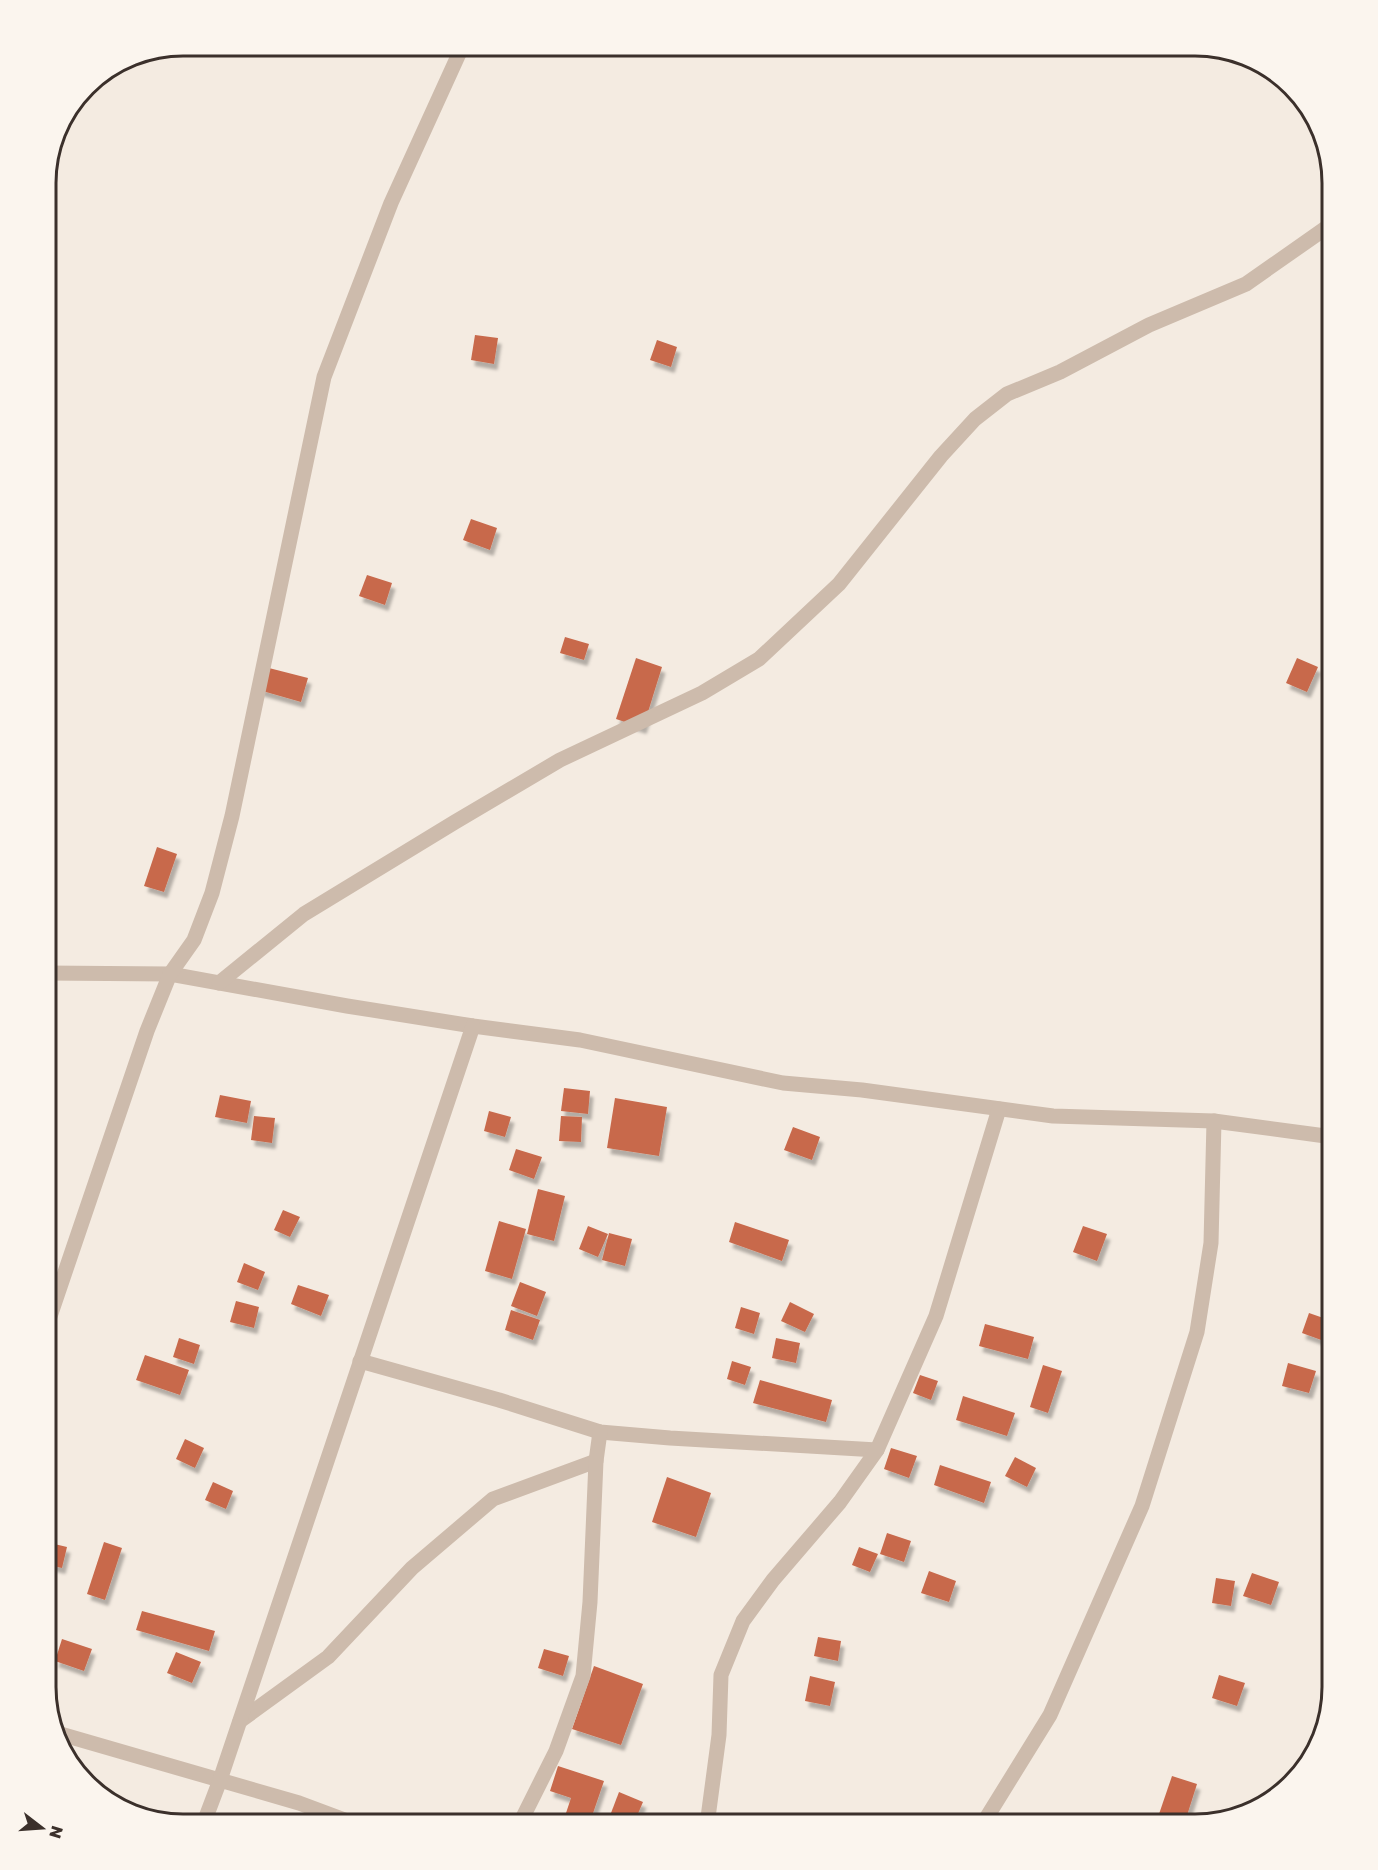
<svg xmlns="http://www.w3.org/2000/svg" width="1378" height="1870" viewBox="0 0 1378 1870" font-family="'Golos Text',sans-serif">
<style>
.building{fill:#c8694b;filter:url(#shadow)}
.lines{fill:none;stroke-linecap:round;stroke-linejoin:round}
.street{stroke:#cdbbac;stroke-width:15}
.rim{fill:none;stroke:#3b302b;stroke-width:3}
</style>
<defs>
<filter id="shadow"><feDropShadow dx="3.5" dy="6" stdDeviation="1.5" flood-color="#0004"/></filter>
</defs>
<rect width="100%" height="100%" fill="#f4ebe1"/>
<g class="building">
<path d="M 475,335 L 498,338 L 494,364 L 471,360 Z"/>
<path d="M 657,340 L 677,347 L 671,367 L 650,360 Z"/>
<path d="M 471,519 L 497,528 L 490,550 L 463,540 Z"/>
<path d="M 367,575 L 392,583 L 385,605 L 359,596 Z"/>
<path d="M 565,637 L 589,644 L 584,660 L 560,653 Z"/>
<path d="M 636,658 L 662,667 L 643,728 L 616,719 Z"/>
<path d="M 1297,658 L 1318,667 L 1307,692 L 1286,683 Z"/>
<path d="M 265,667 L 308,678 L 301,702 L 259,690 Z"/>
<path d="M 157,847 L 177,854 L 164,892 L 144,886 Z"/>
<path d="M 564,1088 L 590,1091 L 588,1114 L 561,1111 Z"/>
<path d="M 220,1095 L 251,1101 L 247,1123 L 215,1117 Z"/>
<path d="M 615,1098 L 667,1107 L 659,1156 L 607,1148 Z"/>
<path d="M 489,1111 L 511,1117 L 505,1137 L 484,1131 Z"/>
<path d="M 254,1116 L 275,1118 L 272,1143 L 251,1140 Z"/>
<path d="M 561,1116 L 582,1117 L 581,1142 L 559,1141 Z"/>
<path d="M 793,1127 L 820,1137 L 812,1160 L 784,1150 Z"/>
<path d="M 516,1149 L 542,1157 L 534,1179 L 509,1170 Z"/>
<path d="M 538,1189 L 565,1196 L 554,1241 L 527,1234 Z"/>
<path d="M 283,1210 L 300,1217 L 290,1237 L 274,1230 Z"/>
<path d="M 499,1221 L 526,1229 L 512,1279 L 485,1271 Z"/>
<path d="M 735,1222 L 789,1240 L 782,1261 L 729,1242 Z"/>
<path d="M 588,1226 L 608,1234 L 598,1257 L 579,1249 Z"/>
<path d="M 1083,1226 L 1107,1234 L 1097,1261 L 1073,1252 Z"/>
<path d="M 609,1233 L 632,1239 L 625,1266 L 602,1260 Z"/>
<path d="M 244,1263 L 265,1272 L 258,1290 L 237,1282 Z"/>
<path d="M 520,1282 L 546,1292 L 537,1316 L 511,1306 Z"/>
<path d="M 298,1285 L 329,1295 L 321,1316 L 291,1304 Z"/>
<path d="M 236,1301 L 259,1307 L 254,1328 L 230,1322 Z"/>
<path d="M 790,1302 L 814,1314 L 805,1332 L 781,1321 Z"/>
<path d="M 741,1307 L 760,1313 L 754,1334 L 735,1328 Z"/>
<path d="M 511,1310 L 540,1320 L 533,1340 L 505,1330 Z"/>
<path d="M 1309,1313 L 1332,1321 L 1324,1341 L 1302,1333 Z"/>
<path d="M 985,1324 L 1034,1337 L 1028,1359 L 979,1346 Z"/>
<path d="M 179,1338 L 200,1345 L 194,1364 L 173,1357 Z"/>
<path d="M 776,1338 L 800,1343 L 796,1363 L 772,1358 Z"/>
<path d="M 145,1355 L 189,1370 L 180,1395 L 136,1380 Z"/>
<path d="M 732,1361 L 751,1367 L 745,1385 L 727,1379 Z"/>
<path d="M 1288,1363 L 1316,1371 L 1309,1393 L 1282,1386 Z"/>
<path d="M 1043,1365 L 1062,1371 L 1048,1413 L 1030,1407 Z"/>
<path d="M 920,1375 L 938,1381 L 931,1400 L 913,1393 Z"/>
<path d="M 760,1380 L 832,1400 L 826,1422 L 753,1403 Z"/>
<path d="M 963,1396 L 1015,1413 L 1007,1436 L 956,1420 Z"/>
<path d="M 185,1439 L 204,1448 L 195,1468 L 176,1459 Z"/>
<path d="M 891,1448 L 917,1456 L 909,1478 L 884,1469 Z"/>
<path d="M 1015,1457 L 1036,1468 L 1027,1487 L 1005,1476 Z"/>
<path d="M 940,1465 L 991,1482 L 984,1503 L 934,1485 Z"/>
<path d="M 667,1477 L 711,1493 L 696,1537 L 652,1522 Z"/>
<path d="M 213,1482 L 233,1491 L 226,1509 L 205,1500 Z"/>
<path d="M 887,1533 L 911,1541 L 904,1562 L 880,1554 Z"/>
<path d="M 46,1542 L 67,1547 L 62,1568 L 45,1564 Z"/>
<path d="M 104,1542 L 122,1548 L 105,1600 L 87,1594 Z"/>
<path d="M 859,1547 L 878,1554 L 870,1572 L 852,1565 Z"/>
<path d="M 929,1571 L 956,1581 L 949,1602 L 921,1593 Z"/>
<path d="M 1252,1573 L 1279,1582 L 1271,1605 L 1243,1596 Z"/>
<path d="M 1216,1578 L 1235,1581 L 1231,1606 L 1212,1603 Z"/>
<path d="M 142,1611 L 215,1631 L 209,1651 L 136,1630 Z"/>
<path d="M 818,1637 L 841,1641 L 838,1661 L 814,1656 Z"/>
<path d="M 62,1639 L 92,1649 L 84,1671 L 55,1661 Z"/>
<path d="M 544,1649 L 569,1656 L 563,1676 L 538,1668 Z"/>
<path d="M 176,1652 L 201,1662 L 192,1683 L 167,1673 Z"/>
<path d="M 594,1666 L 643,1684 L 621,1745 L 572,1729 Z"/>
<path d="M 1219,1675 L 1245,1683 L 1237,1706 L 1212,1698 Z"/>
<path d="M 810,1676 L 835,1682 L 830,1706 L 805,1701 Z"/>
<path d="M 558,1766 L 604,1781 L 589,1825 L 562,1825 L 571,1798 L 550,1791 Z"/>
<path d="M 1172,1776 L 1197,1784 L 1184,1825 L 1158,1817 Z"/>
<path d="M 619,1792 L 643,1802 L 634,1823 L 611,1813 Z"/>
</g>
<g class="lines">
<g class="street">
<path d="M 45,973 L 170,974 L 347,1006 L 473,1026 L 580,1040 L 783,1083 L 862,1090 L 1053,1116 L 1214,1121 L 1333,1137"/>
<path d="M 219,983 L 304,914 L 455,822 L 560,760 L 702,693 L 759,659 L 839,584 L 941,456 L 975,419 L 1007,394 L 1060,372 L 1149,325 L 1246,284 L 1333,223"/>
<path d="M 45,1331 L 147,1031 L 170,974 L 194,940 L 212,893 L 232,816 L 324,377 L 391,203 L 463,45"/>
<path d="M 360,1361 L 499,1400 L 600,1432 L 670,1438 L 877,1450"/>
<path d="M 240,1721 L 328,1657 L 412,1568 L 493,1499 L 596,1461"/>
<path d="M 57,1733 L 299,1803 L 358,1825"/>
<path d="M 203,1825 L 220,1780 L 473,1026"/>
<path d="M 519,1825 L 556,1751 L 583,1676 L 590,1602 L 596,1461 L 600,1432"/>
<path d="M 707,1825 L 719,1735 L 721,1675 L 743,1621 L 773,1580 L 840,1502 L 877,1450 L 936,1316 L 999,1109"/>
<path d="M 982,1825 L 1050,1715 L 1142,1506 L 1197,1332 L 1211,1243 L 1214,1121"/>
</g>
</g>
<path d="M0 0H1378V1870H0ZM183 56H1195A127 127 0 0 1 1322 183V1687A127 127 0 0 1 1195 1814H183A127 127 0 0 1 56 1687V183A127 127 0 0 1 183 56Z" fill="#fbf5ee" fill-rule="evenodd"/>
<path class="rim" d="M183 56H1195A127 127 0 0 1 1322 183V1687A127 127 0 0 1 1195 1814H183A127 127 0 0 1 56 1687V183A127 127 0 0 1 183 56Z"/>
<g transform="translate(42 1828) rotate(107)" stroke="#fbf5ee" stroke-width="4.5" paint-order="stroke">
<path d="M0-4.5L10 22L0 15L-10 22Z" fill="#3b302b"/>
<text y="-9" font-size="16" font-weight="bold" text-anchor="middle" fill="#3b302b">N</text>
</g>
</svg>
